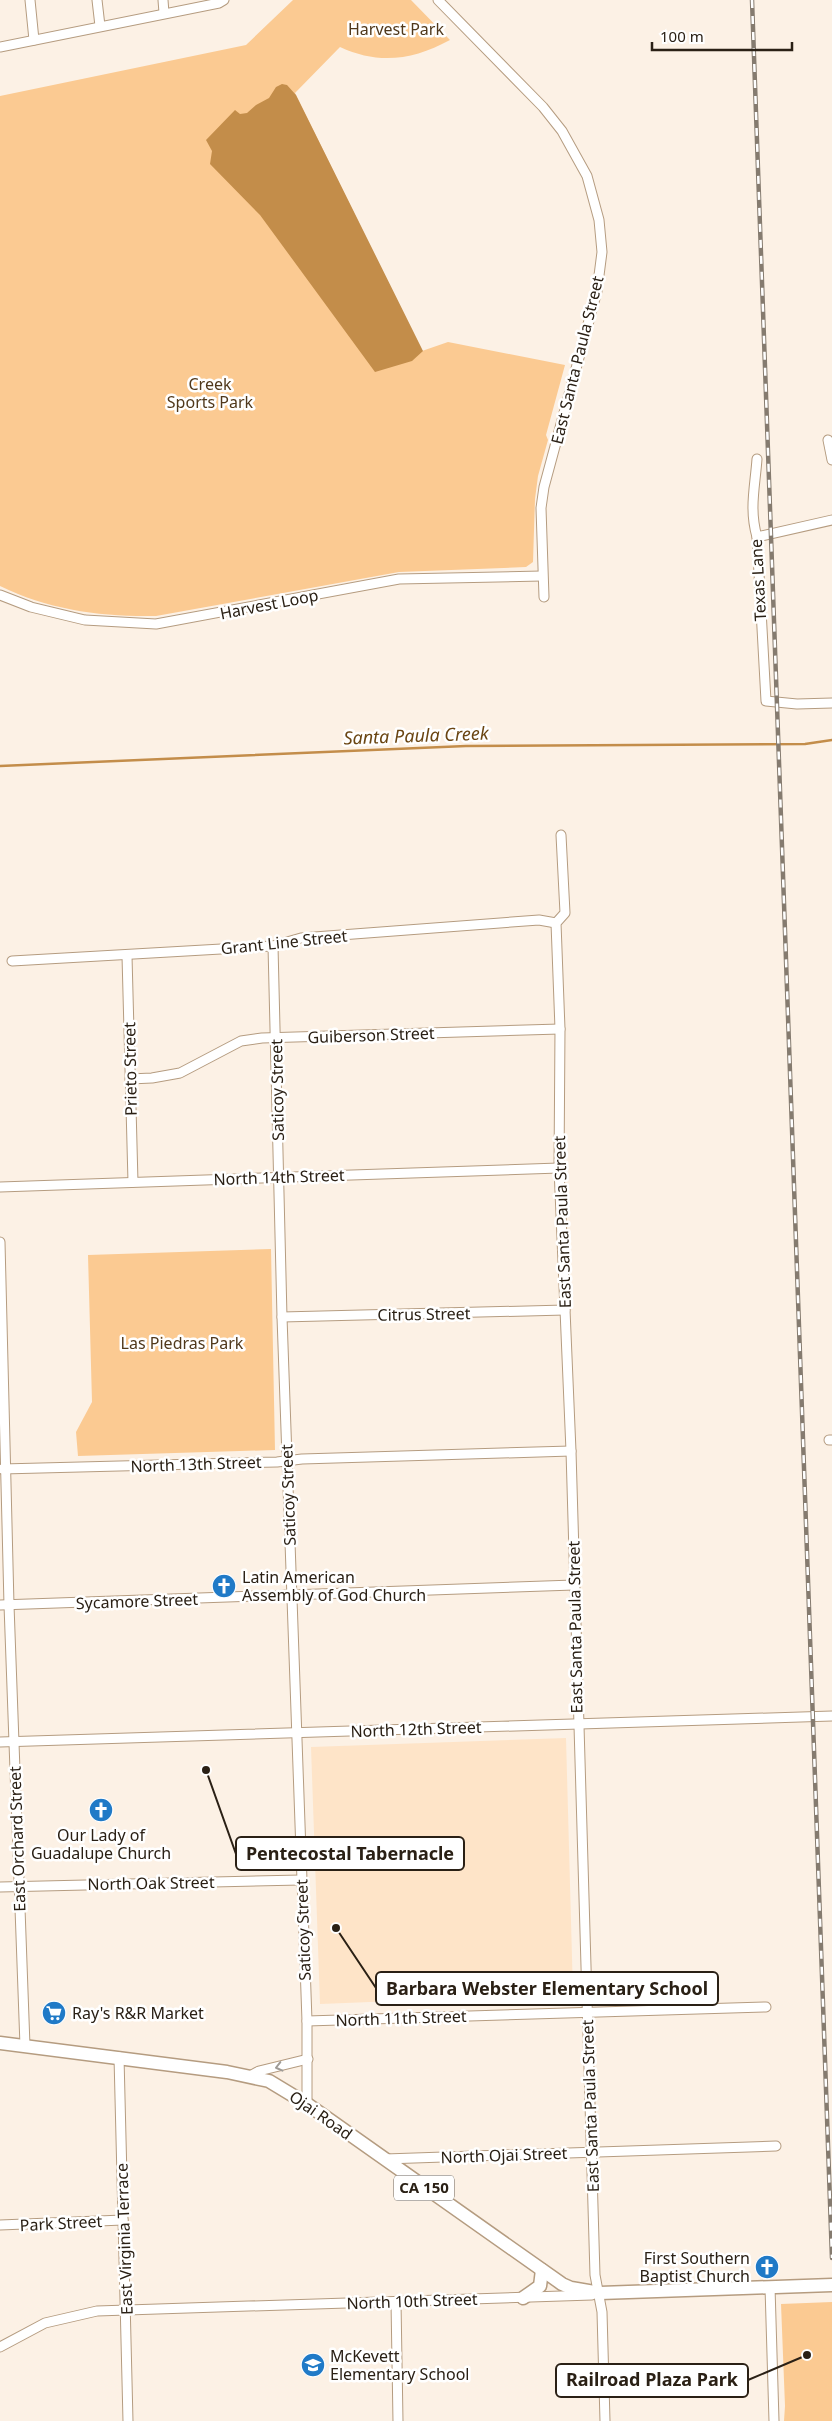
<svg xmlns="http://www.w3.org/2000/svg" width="832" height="2421" viewBox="0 0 832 2421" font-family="'Noto Sans',sans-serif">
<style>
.built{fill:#fee4c8}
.green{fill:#fbca92}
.water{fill:#c38d4a}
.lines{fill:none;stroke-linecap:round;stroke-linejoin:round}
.stream{stroke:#c38d4a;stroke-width:2.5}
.street-casing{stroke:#b59c80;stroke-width:11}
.primary-casing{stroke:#b59c80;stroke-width:15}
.street{stroke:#fff;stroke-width:9}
.primary{stroke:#fff;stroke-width:12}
.rail-casing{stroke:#857b6f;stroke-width:4.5}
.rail{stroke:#fff;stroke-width:2.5;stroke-dasharray:8;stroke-linecap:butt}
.oneway{stroke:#9f9b96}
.labels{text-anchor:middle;stroke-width:5;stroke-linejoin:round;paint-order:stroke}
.shield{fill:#fff;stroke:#6a635b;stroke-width:1}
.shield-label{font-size:15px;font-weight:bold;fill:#2a2015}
.park-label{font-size:16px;fill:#50381b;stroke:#fff}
.street-label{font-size:16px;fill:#2a2015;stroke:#fff}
.poi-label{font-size:16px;fill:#2a2015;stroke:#fff;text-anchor:start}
.water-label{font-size:18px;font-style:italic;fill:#6a4512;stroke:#fff}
.leader{fill:none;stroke:#2a2015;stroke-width:2}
.callout-dot{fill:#2a2015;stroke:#fff;stroke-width:2}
.callout{fill:#fff;stroke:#2a2015;stroke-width:2}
.callout-label{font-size:18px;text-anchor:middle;font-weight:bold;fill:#2a2015}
</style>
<rect width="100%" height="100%" fill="#fcf1e5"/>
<path class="built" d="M 566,1738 L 573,1994 L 320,2004 L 311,1747 Z"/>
<g class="green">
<path d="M 293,0 L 411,0 L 450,40 C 413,60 379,65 340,47 L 295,93 L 422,351 L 448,342 L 565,365 L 546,435 L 548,440 L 538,476 L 535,499 L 533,562 L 526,567 L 399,572 L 156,616 C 102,617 49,610 0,586 L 0,96 L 246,45 Z"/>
<path d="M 271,1249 L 275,1450 L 78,1456 L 76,1432 L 92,1402 L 88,1255 Z"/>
<path d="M 832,2302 L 832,2421 L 784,2421 L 785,2406 L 781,2304 Z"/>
</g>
<path class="water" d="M 282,84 L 287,85 L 296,95 L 423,351 L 412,361 L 375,372 L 260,215 L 210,164 L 212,151 L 206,140 L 235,110 L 240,114 L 247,113 L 256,105 L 269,98 L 276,87 Z"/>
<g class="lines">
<path class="stream" d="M 0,766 L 466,746 L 805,744 L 832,740"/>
<g class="street-casing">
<g id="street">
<path d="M 30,0 L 34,40"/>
<path d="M 97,0 L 100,26"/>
<path d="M 163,0 L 164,13"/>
<path d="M 438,0 L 543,107 L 562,131 L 587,176 L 599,220 L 602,252 L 597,291 L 544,487 L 541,508 L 544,597"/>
<path d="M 0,47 L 219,3 L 224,0"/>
<path d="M 828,440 L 832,460"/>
<path d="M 757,459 C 755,487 749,509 757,537 L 766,701 L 797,704 L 832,703"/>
<path d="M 757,537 L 832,520"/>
<path d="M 0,595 L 31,607 L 85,620 L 156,624 L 399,579 L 542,576"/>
<path d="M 561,835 L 565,913 L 556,923 L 560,1029 L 559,1168 L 571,1451 L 595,2275 L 602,2312 L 605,2421"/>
<path d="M 273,946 L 282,1317 L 307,2021 L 307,2104"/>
<path d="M 127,956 L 133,1182"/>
<path d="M 12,961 L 273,946 L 301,938 L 539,920 L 556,923"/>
<path d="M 130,1079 L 152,1078 L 180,1073 L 241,1041 L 262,1038 L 560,1029"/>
<path d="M 0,1187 L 559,1168"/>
<path d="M 0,1242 L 9,1605 L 25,2046"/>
<path d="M 282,1317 L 565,1310"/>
<path d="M 829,1440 L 832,1440"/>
<path d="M 2,1469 L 277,1462 L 302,1459 L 571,1451"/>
<path d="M 0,1605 L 574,1585"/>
<path d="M 0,1742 L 832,1716"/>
<path d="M 0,1887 L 301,1880"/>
<path d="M 307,2021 L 766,2007"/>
<path d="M 119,2057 L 128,2421"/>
<path d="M 250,2076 L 259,2071 L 308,2059"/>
<path d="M 385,2159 L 776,2146"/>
<path d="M 0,2225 L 123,2220"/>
<path d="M 770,2287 L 774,2421"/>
<path d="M 396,2302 L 398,2421"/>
<path d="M 0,2347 L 45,2323 L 97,2311 L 592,2295"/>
</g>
</g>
<g class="primary-casing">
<g id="primary">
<path d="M 0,2043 L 227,2072 L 269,2081 L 307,2104 L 562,2284 L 571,2288 L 600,2293 L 832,2285"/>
<path d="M 523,2298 L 540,2286 L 542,2270"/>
</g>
</g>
<use href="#street" class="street"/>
<use href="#primary" class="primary"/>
<g class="rail-casing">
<path id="rail" d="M 752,0 L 832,2258"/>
</g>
<use href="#rail" class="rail"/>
</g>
<defs><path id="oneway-chevron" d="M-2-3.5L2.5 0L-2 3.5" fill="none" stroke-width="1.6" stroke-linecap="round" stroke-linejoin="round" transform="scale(1.25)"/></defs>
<use class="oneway" href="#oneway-chevron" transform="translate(279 2067) rotate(166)"/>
<defs>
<g id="church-disc" transform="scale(1.25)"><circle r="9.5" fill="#207ac7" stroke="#fff"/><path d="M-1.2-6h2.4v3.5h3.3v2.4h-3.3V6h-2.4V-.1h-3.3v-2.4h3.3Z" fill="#fff"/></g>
<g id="supermarket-disc" transform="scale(1.25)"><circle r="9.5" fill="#207ac7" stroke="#fff"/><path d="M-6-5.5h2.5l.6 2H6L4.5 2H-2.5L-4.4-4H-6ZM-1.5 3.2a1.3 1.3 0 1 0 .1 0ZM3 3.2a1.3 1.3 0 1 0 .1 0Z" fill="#fff"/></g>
<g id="school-disc" transform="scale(1.25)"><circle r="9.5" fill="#207ac7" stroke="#fff"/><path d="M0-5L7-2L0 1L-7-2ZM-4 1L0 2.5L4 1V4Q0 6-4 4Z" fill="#fff"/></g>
</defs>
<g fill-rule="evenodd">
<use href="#church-disc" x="224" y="1586"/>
<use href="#church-disc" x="101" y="1810"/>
<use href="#supermarket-disc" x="54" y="2013"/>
<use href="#church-disc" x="767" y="2267"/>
<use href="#school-disc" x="313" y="2365"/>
</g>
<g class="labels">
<rect class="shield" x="394" y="2175.5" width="60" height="25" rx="4"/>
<g class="shield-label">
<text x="424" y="2193">CA 150</text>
</g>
<g class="park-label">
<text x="396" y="35">Harvest Park</text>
<text x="210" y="390">Creek<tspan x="210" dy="18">Sports Park</tspan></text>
<text x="182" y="1349">Las Piedras Park</text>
</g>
<g class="street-label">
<text transform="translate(577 360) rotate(-76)" y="6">East Santa Paula Street</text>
<text transform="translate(758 580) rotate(-93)" y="6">Texas Lane</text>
<text transform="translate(269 604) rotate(-11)" y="6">Harvest Loop</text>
<text transform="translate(284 942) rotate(-6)" y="6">Grant Line Street</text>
<text transform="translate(371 1035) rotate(-2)" y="6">Guiberson Street</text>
<text transform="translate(130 1069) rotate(-91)" y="6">Prieto Street</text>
<text transform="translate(277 1090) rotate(-91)" y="6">Saticoy Street</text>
<text transform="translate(279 1177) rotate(-2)" y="6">North 14th Street</text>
<text transform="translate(562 1222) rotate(-92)" y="6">East Santa Paula Street</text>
<text transform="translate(424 1314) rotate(-1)" y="6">Citrus Street</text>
<text transform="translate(196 1464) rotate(-2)" y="6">North 13th Street</text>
<text transform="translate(288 1495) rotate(-92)" y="6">Saticoy Street</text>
<text transform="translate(137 1601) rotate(-2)" y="6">Sycamore Street</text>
<text transform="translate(575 1627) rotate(-91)" y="6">East Santa Paula Street</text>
<text transform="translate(416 1729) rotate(-2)" y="6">North 12th Street</text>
<text transform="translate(17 1839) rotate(-92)" y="6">East Orchard Street</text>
<text transform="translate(151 1883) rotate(-1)" y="6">North Oak Street</text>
<text transform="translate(303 1930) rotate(-92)" y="6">Saticoy Street</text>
<text transform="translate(401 2018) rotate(-2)" y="6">North 11th Street</text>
<text transform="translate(590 2106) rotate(-92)" y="6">East Santa Paula Street</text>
<text transform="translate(321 2115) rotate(35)" y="6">Ojai Road</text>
<text transform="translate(504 2155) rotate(-2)" y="6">North Ojai Street</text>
<text transform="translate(61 2223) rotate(-3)" y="6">Park Street</text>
<text transform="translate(124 2239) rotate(-92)" y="6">East Virginia Terrace</text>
<text transform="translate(412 2301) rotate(-2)" y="6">North 10th Street</text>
</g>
<g class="poi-label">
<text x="242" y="1583">Latin American<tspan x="242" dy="18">Assembly of God Church</tspan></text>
<text x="101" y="1841" text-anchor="middle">Our Lady of<tspan x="101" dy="18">Guadalupe Church</tspan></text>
<text x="72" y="2019">Ray's R&amp;R Market</text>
<text x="750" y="2264" text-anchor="end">First Southern<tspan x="750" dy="18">Baptist Church</tspan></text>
<text x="330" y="2362">McKevett<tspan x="330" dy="18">Elementary School</tspan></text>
</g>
<g class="water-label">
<text transform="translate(416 736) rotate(-2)" y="6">Santa Paula Creek</text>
</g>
</g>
<path class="leader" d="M206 1770L236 1854M336 1928L376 1988M807 2355L748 2380"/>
<g class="callout-dot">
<circle cx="206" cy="1770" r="5"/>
<circle cx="336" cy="1928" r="5"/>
<circle cx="807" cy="2355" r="5"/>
</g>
<g class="callout">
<rect x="236" y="1837" width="228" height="33" rx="5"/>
<rect x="376" y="1972" width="342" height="33" rx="5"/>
<rect x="556" y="2364" width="192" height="33" rx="5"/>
</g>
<g class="callout-label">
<text x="350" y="1860">Pentecostal Tabernacle</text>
<text x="547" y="1995">Barbara Webster Elementary School</text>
<text x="652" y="2386">Railroad Plaza Park</text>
</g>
<path d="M652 42v8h140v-8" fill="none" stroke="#2a2015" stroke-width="2.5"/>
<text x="660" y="42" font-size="15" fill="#2a2015" stroke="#ffffff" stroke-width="4" paint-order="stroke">100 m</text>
</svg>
